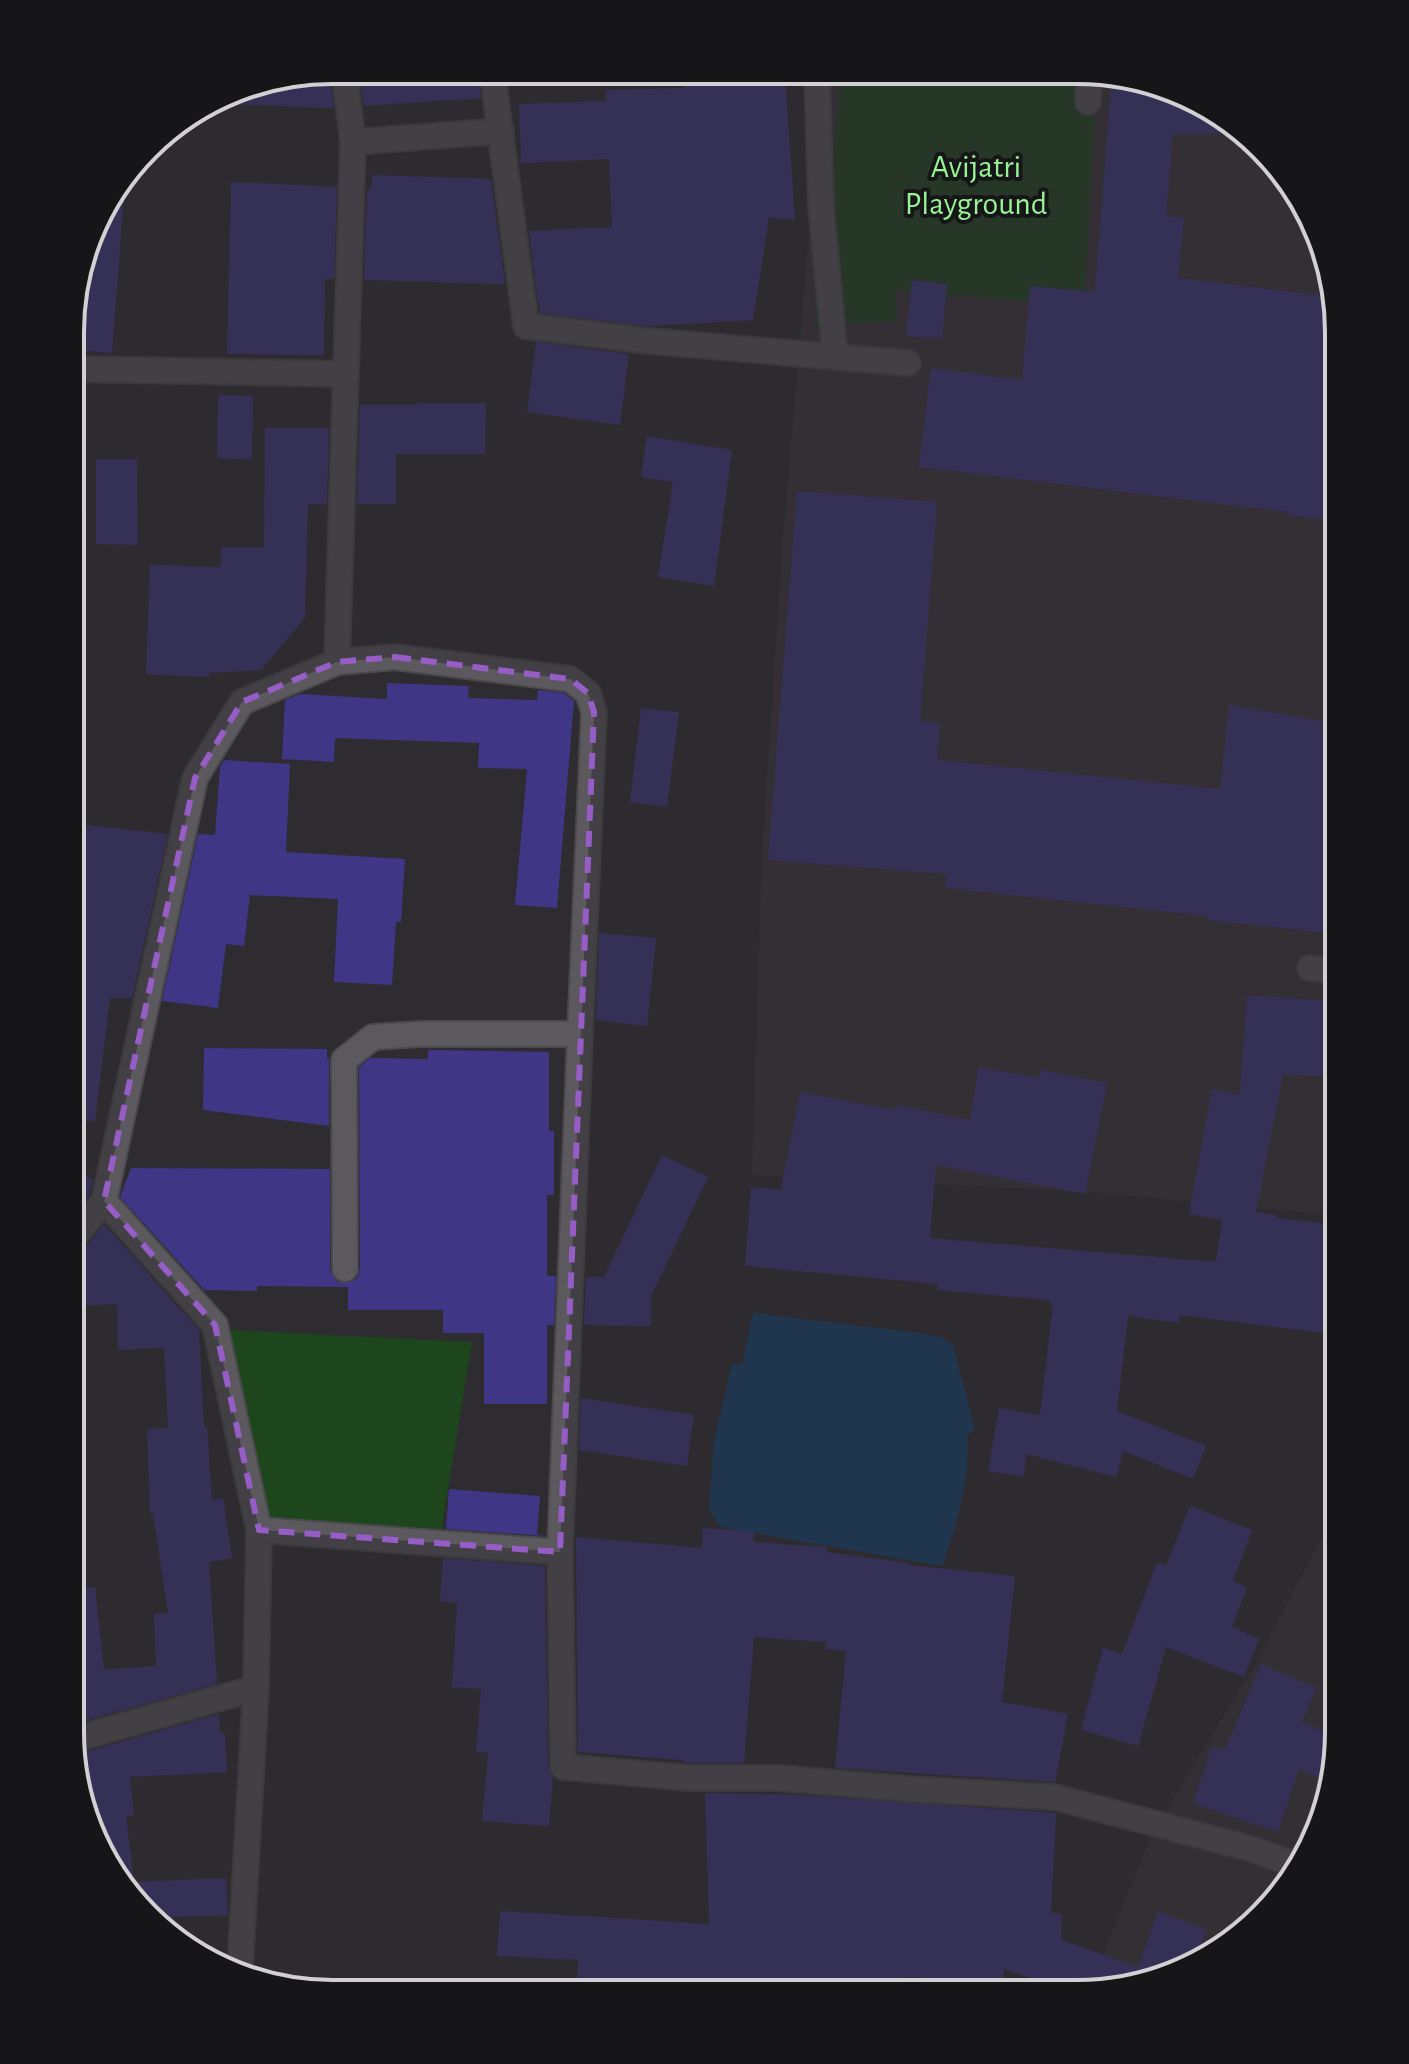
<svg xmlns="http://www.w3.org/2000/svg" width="1409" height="2064" viewBox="0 0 1409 2064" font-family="'Alegreya Sans',sans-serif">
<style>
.built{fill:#3a343d}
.green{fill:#1e461d}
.water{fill:#104377}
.building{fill:#3f3786}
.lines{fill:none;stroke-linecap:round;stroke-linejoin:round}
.minor-casing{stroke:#4b494c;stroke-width:28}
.minor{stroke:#5c595e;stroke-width:24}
.marked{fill:none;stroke:#955dc5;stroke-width:6;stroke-dasharray:16 10;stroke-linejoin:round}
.labels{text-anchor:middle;stroke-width:8;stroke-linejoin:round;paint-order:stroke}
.park-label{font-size:32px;fill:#96f493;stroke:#161517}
.rim{fill:none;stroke:#d2d0d3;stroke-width:4}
</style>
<rect width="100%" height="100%" fill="#2e2c30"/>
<g class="built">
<path d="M 823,71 L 1111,72 L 1236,124 L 1319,231 L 1339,332 L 1339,1216 L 1081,1191 L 752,1175 L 762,855 L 783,538 Z"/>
<path d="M 1339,1505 L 1338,1749 L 1325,1817 L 1285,1891 L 1178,1974 L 1088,1992 L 1153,1832 L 1254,1667 Z"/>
</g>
<g class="green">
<path d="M 842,72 L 1097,72 L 1085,295 L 1021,301 L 896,290 L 895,321 L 814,326 Z"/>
<path d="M 230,1330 L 472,1342 L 440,1538 L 264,1525 Z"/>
</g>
<path class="water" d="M 753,1313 L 918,1333 L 940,1337 L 953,1345 L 975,1429 L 967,1435 C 970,1481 957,1524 942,1566 L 720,1527 L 709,1509 L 714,1442 L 732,1364 L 742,1364 Z"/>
<g class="building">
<path d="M 329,70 L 334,108 L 226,104 L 226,97 L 247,84 Z"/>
<path d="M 359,70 L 477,70 L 481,98 L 364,106 Z"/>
<path d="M 1112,73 L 1236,124 L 1243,133 L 1173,134 L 1166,216 L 1184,218 L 1178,278 L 1332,297 L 1337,321 L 1323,403 L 1339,405 L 1339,521 L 1288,515 L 1288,512 L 919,467 L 931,368 L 1022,380 L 1030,286 L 1095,292 Z"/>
<path d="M 785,75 L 795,220 L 769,217 L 753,320 L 647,326 L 539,313 L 540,304 L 538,304 L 529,231 L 612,227 L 609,159 L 521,163 L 519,104 L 606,101 L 606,90 L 685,88 L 685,80 Z"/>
<path d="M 372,175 L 491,179 L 505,284 L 364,280 L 367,189 L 371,189 Z"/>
<path d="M 121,182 L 125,182 L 112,353 L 72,350 L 72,298 L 105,202 Z"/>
<path d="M 231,182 L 337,187 L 334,279 L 325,279 L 324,355 L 227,354 Z"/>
<path d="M 912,280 L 947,284 L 942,339 L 906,336 Z"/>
<path d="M 536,342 L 629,354 L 620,425 L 527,412 Z"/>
<path d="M 218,395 L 253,396 L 252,459 L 217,458 Z"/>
<path d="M 417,403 L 486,403 L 485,454 L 396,454 L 396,504 L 357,504 L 360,405 L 417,405 Z"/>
<path d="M 265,428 L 329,428 L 327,504 L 308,504 L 305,618 L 261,670 L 209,673 L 209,677 L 146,674 L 150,565 L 221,567 L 221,547 L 264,547 Z"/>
<path d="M 647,436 L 732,450 L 714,586 L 658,577 L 673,482 L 641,477 Z"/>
<path d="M 96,459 L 137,459 L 138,545 L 96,544 Z"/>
<path d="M 797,491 L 937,502 L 920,721 L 940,723 L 937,760 L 1220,789 L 1229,705 L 1339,724 L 1339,934 L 1207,920 L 1208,916 L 945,888 L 947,874 L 768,860 Z"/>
<path d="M 387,683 L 469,686 L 468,698 L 537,700 L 538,690 L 564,693 L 574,701 L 557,908 L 515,905 L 527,769 L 478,768 L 479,743 L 335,738 L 334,762 L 282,759 L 285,700 L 300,694 L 387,699 Z"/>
<path d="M 641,708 L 679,712 L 667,807 L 630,802 Z"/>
<path d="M 224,760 L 290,764 L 286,852 L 405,859 L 401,922 L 396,922 L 392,985 L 334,982 L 338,899 L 250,895 L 244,946 L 226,944 L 218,1008 L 162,1001 L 198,834 L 215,835 L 220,767 Z"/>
<path d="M 75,824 L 168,834 L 132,998 L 110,998 L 95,1121 L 71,1120 L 71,853 Z"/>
<path d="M 599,933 L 656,938 L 647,1026 L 596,1020 Z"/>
<path d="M 1247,995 L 1335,1002 L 1329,1077 L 1283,1074 L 1256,1212 L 1276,1215 L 1276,1218 L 1339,1225 L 1339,1335 L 1180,1315 L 1179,1323 L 1128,1316 L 1117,1411 L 1206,1446 L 1193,1479 L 1123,1451 L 1116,1477 L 1027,1454 L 1023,1477 L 988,1471 L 999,1408 L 1040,1415 L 1053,1305 L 1050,1305 L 1050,1300 L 937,1290 L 938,1284 L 745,1266 L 751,1187 L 781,1190 L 800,1092 L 895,1110 L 896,1105 L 970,1120 L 979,1067 L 1039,1078 L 1040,1070 L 1107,1083 L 1085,1194 L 936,1165 L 930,1238 L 1216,1262 L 1222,1220 L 1189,1214 L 1212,1089 L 1240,1095 Z"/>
<path d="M 204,1048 L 327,1049 L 327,1058 L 329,1058 L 329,1126 L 203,1110 Z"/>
<path d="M 428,1050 L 549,1052 L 549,1131 L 554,1131 L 554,1195 L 547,1195 L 547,1276 L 556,1276 L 554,1325 L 547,1325 L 547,1404 L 484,1404 L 484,1333 L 443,1333 L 443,1310 L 348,1310 L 348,1287 L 257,1286 L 257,1291 L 204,1290 L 120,1197 L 131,1168 L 330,1169 L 330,1270 L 337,1282 L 352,1282 L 358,1277 L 360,1269 L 359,1067 L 370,1058 L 428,1059 Z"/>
<path d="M 662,1155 L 708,1177 L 651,1296 L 651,1326 L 584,1325 L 586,1277 L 604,1277 Z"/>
<path d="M 71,1168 L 93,1179 L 90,1194 L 71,1218 Z"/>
<path d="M 104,1224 L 199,1330 L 204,1426 L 207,1426 L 212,1500 L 223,1498 L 232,1558 L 209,1562 L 217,1684 L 70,1725 L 70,1588 L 95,1587 L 104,1670 L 156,1666 L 154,1614 L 168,1613 L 153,1513 L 150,1514 L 147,1429 L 168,1428 L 164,1348 L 118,1350 L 117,1304 L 71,1306 L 71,1256 L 83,1251 Z"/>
<path d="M 581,1398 L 694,1415 L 687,1466 L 579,1450 Z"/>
<path d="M 449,1489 L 540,1496 L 537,1534 L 546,1536 L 446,1529 Z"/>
<path d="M 1190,1506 L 1252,1530 L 1233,1581 L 1247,1587 L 1232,1627 L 1259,1639 L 1244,1677 L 1166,1647 L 1138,1746 L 1081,1730 L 1103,1648 L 1122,1654 L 1157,1563 L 1166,1566 Z"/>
<path d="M 703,1528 L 754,1532 L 753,1542 L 826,1547 L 826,1552 L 908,1563 L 908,1565 L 1015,1576 L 1002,1702 L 1068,1714 L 1055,1782 L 835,1768 L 846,1651 L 825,1649 L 826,1642 L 754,1637 L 744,1763 L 691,1763 L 683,1762 L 683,1760 L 578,1752 L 576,1537 L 702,1548 Z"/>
<path d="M 443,1558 L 545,1566 L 548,1767 L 553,1778 L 549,1826 L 482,1821 L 488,1753 L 476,1752 L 481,1689 L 452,1687 L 457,1603 L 440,1601 Z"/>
<path d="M 1261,1664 L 1316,1688 L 1302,1722 L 1338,1737 L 1322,1779 L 1299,1769 L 1278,1832 L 1193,1803 L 1212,1746 L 1225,1750 Z"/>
<path d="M 219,1714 L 220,1733 L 225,1733 L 227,1772 L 130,1777 L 134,1815 L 126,1816 L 134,1882 L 226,1878 L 228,1915 L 156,1918 L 90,1833 L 75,1755 Z"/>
<path d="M 705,1793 L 799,1795 L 1056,1813 L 1051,1913 L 1062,1914 L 1061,1940 L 1138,1967 L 1158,1912 L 1206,1929 L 1196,1960 L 1178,1974 L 1077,1994 L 1004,1969 L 1003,1994 L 917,1994 L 917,1977 L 804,1984 L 805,1993 L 577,1993 L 578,1960 L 497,1956 L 500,1911 L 709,1924 Z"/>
</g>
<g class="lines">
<g class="minor-casing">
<g id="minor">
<path d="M 344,70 L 353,142"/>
<path d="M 492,70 L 526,326 L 649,341 L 908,363"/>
<path d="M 817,71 L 821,205 L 835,356"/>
<path d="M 1088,102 L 1089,72"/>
<path d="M 72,369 L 346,374"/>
<path d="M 337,662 L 395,657 L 570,679 L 588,693 L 594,712 L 580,1034"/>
<path d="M 1310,968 L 1339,972"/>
<path d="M 104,1201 L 195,778 L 242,702 L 337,662 L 353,142 L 501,131"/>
<path d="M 71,1241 L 104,1201 L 215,1325 L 259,1530 L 256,1688 L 240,1968"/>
<path d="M 259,1530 L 560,1552 L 580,1034 L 421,1034 L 373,1037 L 344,1060 L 345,1269"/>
<path d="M 560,1552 L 563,1767 L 690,1778 L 779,1778 L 908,1789 L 1054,1797 L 1252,1849 L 1298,1866"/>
<path d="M 72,1740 L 256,1688"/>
</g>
</g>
<use href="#minor" class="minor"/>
</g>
<path d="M0 0H1409V2064H0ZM 395,657 L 570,679 L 588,693 L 594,712 L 560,1552 L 259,1530 L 215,1325 L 104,1201 L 195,778 L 242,702 L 337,662 Z" fill="#2e2c30" fill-opacity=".55" fill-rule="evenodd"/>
<path class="marked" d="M 395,657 L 570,679 L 588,693 L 594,712 L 560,1552 L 259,1530 L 215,1325 L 104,1201 L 195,778 L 242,702 L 337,662 Z"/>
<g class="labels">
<g class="park-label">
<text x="976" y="177">Avijatri<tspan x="976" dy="37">Playground</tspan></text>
</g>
</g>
<path d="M0 0H1409V2064H0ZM332 84H1077A248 248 0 0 1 1325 332V1732A248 248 0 0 1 1077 1980H332A248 248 0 0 1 84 1732V332A248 248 0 0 1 332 84Z" fill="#161517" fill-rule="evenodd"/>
<path class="rim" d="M332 84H1077A248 248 0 0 1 1325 332V1732A248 248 0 0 1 1077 1980H332A248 248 0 0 1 84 1732V332A248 248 0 0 1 332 84Z"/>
</svg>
